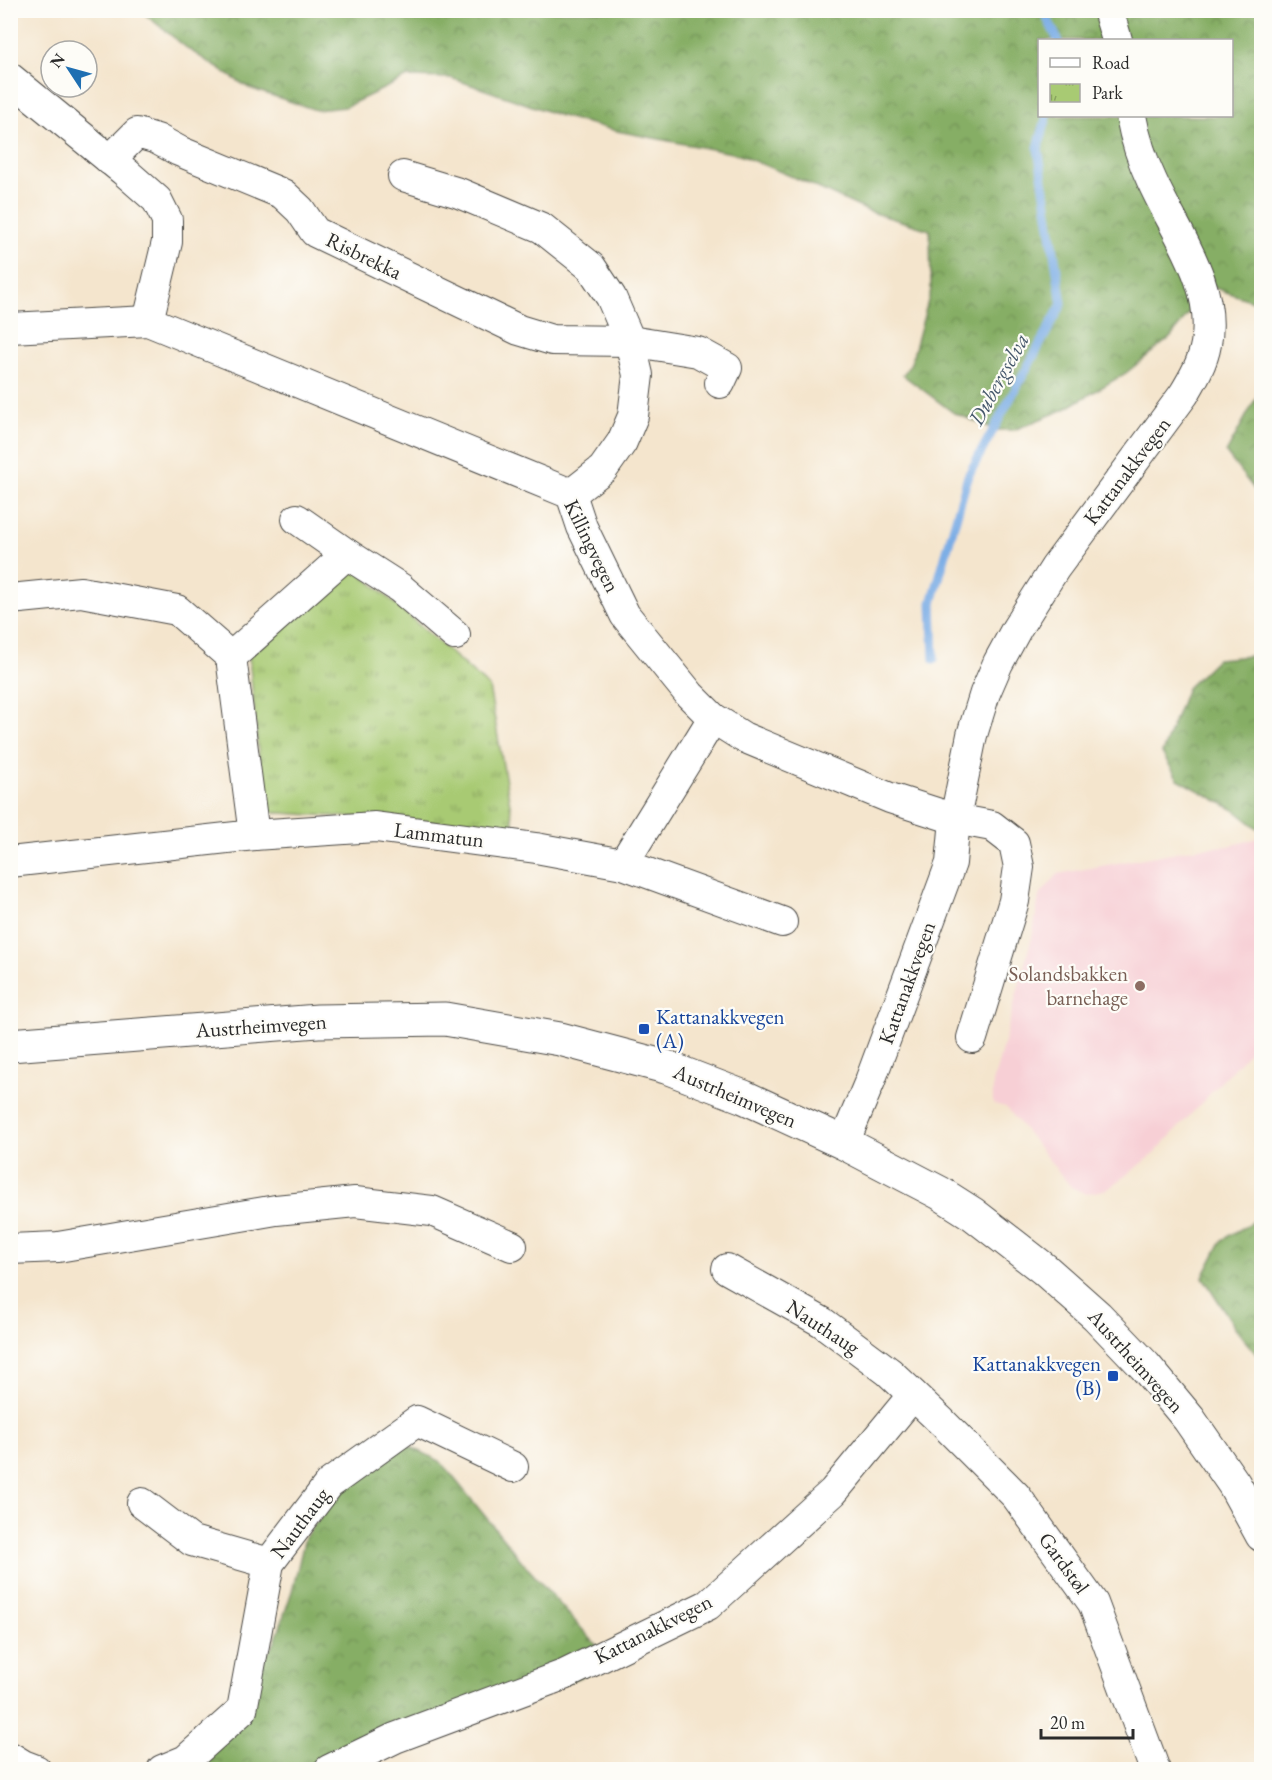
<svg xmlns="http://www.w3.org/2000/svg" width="1272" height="1780" viewBox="0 0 1272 1780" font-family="'EB Garamond',serif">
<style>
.built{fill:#f7cfd5}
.forest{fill:url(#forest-crowns);stroke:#586c48;stroke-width:1.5;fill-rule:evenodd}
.park{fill:url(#park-tufts);stroke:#6a7a4f;stroke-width:1.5}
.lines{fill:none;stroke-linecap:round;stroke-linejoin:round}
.stream{stroke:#79ace5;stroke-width:9}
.minor-casing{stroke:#494743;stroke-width:32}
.secondary-casing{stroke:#494743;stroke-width:35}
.minor{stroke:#fff;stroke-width:30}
.secondary{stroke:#fff;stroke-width:33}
.education-dot{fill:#8d6e63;stroke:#fdfcf7;stroke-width:2}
.transit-dot{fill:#1a4fb4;stroke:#fdfcf7;stroke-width:2}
.labels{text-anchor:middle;stroke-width:4.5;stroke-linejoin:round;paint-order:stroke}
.street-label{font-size:21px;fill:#2b2b2b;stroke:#fdfcf7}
.education-label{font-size:21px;fill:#785e54;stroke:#fdfcf7;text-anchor:end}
.transit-label{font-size:21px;fill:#164399;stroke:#fdfcf7;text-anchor:start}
.water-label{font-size:22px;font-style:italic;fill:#46586c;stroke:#fdfcf7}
</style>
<defs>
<pattern id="forest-crowns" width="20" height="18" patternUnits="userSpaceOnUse" patternTransform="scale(1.5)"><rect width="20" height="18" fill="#86ae65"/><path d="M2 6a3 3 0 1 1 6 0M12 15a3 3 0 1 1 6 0" fill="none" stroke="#6e8e53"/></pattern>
<pattern id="park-tufts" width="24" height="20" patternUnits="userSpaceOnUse" patternTransform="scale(1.5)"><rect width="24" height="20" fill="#a8ca73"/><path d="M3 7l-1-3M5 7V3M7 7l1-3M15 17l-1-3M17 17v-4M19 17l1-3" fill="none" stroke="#89a45f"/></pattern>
</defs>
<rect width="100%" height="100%" fill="#fdfcf7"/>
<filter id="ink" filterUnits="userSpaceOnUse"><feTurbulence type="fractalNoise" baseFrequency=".0167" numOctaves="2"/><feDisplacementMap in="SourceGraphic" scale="12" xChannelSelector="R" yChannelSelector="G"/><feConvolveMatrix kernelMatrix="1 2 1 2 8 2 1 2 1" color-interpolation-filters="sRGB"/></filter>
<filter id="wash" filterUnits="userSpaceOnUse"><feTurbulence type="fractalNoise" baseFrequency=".008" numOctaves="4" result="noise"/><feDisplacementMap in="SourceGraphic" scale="24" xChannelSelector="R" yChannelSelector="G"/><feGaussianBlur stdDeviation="1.35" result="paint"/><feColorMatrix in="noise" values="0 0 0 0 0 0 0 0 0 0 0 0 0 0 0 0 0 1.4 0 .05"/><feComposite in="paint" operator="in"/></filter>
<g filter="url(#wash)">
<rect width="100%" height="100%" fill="#f4e5cd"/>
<path class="built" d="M 1258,838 L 1262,846 L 1261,1039 L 1153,1155 L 1108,1189 L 1086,1194 L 1071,1187 L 1006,1107 L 993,1104 L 993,1083 L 1033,933 L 1039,896 L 1058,874 L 1198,848 L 1229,846 Z"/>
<g class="forest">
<path d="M 141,11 L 1261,11 L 1261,304 L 1209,286 L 1171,337 L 1126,373 L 1065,409 L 1014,430 L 997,430 L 954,413 L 903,375 L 911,363 L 931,290 L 930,230 L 868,211 L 805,182 L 737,154 L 617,131 L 561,116 L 451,78 L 408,77 L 345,107 L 316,110 L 249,88 L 188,49 ZM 1040,40 L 1232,40 L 1232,116 L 1040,116 Z"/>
<path d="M 1261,389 L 1261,498 L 1226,453 Z"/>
<path d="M 1261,655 L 1262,655 L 1261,831 L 1234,810 L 1178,779 L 1162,753 L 1187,688 L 1217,659 Z"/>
<path d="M 1261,1217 L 1261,1360 L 1238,1332 L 1203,1277 L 1222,1240 Z"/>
<path d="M 407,1445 L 440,1461 L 525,1565 L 613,1664 L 346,1769 L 178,1770 L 214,1737 L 275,1642 L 293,1588 L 305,1537 L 339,1493 Z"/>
</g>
<path class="park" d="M 350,564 L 489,687 L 514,827 L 264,812 L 249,656 Z"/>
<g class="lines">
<g class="stream">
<path d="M 1043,10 L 1058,40"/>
<path d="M 934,659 L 932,603 L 968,476 L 1062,304 L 1038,148 L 1047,116"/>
</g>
</g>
</g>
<g filter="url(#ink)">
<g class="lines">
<g class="minor-casing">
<g id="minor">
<path d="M 1108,10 L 1117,40"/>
<path d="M 10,78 L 124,171 L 157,200 L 167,220 L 167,242 L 148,321"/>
<path d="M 110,160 L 137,133 L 157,139 L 179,151 L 283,194 L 300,210 L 315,232 L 519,330 L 552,340 L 630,341 L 611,297 L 591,267 L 542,228 L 459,193 L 403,176"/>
<path d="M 10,328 L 148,321 L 571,494 L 582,527 L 625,615 L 690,695 L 713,718 L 743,737 L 890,798 L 955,819 L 992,826 L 1014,843 L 1019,867 L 1014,901 L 972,1038"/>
<path d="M 571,494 L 603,469 L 622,442 L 633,416 L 638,375 L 630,341 L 698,352 L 727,368 L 720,383"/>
<path d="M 297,519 L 347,554"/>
<path d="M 10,599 L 81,592 L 177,610 L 231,657 L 254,835"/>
<path d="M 231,657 L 347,554 L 400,588 L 455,635"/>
<path d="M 10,862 L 254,835 L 375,827 L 536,848 L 623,864 L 782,922"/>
<path d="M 623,864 L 713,718"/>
<path d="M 844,1143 L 870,1081 L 951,863 L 955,819 L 972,735 L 985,693 L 998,663 L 1017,628 L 1055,568 L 1184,394 C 1193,379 1203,362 1206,344 C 1217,285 1175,232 1152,181 C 1142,160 1135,138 1131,116"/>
<path d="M 10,1249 L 58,1247 L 276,1210 L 355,1202 L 432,1211 L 512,1246"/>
<path d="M 727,1269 L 822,1322 L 889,1372 L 942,1422 L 1016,1496 L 1093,1603 L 1155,1770"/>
<path d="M 142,1503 L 192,1541 L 269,1563"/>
<path d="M 10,1757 L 23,1765 L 36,1770"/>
<path d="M 162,1770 L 186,1760 L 242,1710 L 269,1563 L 329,1484 L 417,1421 L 513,1467"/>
<path d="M 329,1770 L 395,1738 L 566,1674 L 708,1605 L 833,1492 L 913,1395"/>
</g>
</g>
<g class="secondary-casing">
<path id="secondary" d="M 10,1045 L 318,1021 L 445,1019 L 560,1039 L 666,1067 L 744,1097 L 844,1143 L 940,1193 L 973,1214 L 1044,1269 L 1097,1316 L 1145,1366 L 1189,1419 L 1234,1484 L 1262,1535"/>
</g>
<use href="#minor" class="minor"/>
<use href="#secondary" class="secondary"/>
</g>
</g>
<circle class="education-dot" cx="1140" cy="986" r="6"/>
<g class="transit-dot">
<rect x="638" y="1023" width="12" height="12" rx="3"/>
<rect x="1107" y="1370" width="12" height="12" rx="3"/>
</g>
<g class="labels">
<g class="street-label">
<text transform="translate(364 256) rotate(26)" y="7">Risbrekka</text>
<text transform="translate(1127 471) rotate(-53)" y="7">Kattanakkvegen</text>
<text transform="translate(592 546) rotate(64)" y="7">Killingvegen</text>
<text transform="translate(439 835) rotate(7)" y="7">Lammatun</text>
<text transform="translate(907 983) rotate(-70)" y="7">Kattanakkvegen</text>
<text transform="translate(261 1026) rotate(-4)" y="7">Austrheimvegen</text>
<text transform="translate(735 1096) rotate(23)" y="7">Austrheimvegen</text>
<text transform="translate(823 1327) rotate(33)" y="7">Nauthaug</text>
<text transform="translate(1136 1361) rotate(48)" y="7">Austrheimvegen</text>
<text transform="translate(300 1523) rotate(-53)" y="7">Nauthaug</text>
<text transform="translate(1064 1563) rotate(54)" y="7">Gardstøl</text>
<text transform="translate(653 1629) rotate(-27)" y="7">Kattanakkvegen</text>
</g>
<g class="education-label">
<text x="1128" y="981">Solandsbakken<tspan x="1128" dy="24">barnehage</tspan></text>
</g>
<g class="transit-label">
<text x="656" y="1024">Kattanakkvegen<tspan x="656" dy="24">(A)</tspan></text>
<text x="1101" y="1371" text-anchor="end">Kattanakkvegen<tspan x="1101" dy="24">(B)</tspan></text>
</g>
<g class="water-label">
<text transform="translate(998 379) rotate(-61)" y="8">Dubergselva</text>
</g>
</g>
<rect width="1272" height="1780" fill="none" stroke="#fdfcf7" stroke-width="36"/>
<rect x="1038" y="39" width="195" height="78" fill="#fdfcf7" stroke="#a9a8a5" stroke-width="1.5"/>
<rect x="1050" y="58" width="30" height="9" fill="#ffffff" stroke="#a9a8a5" stroke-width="1.5"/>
<text x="1092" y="69" font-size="18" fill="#2b2b2b">Road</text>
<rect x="1050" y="84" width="30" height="18" fill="url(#park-tufts)" stroke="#a9a8a5" stroke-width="1.5"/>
<text x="1092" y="99" font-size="18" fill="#2b2b2b">Park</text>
<g transform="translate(69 69) rotate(306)"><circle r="28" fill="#fdfcf7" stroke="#a9a8a5" stroke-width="1.5"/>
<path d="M0-4.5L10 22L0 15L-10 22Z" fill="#1f6fb2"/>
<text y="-9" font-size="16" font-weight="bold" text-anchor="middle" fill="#2b2b2b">N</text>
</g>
<path d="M1041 1729v9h92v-9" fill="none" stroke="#2b2b2b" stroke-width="3"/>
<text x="1050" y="1729" font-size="18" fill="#2b2b2b" stroke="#fdfcf7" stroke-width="4.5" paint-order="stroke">20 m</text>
</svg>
